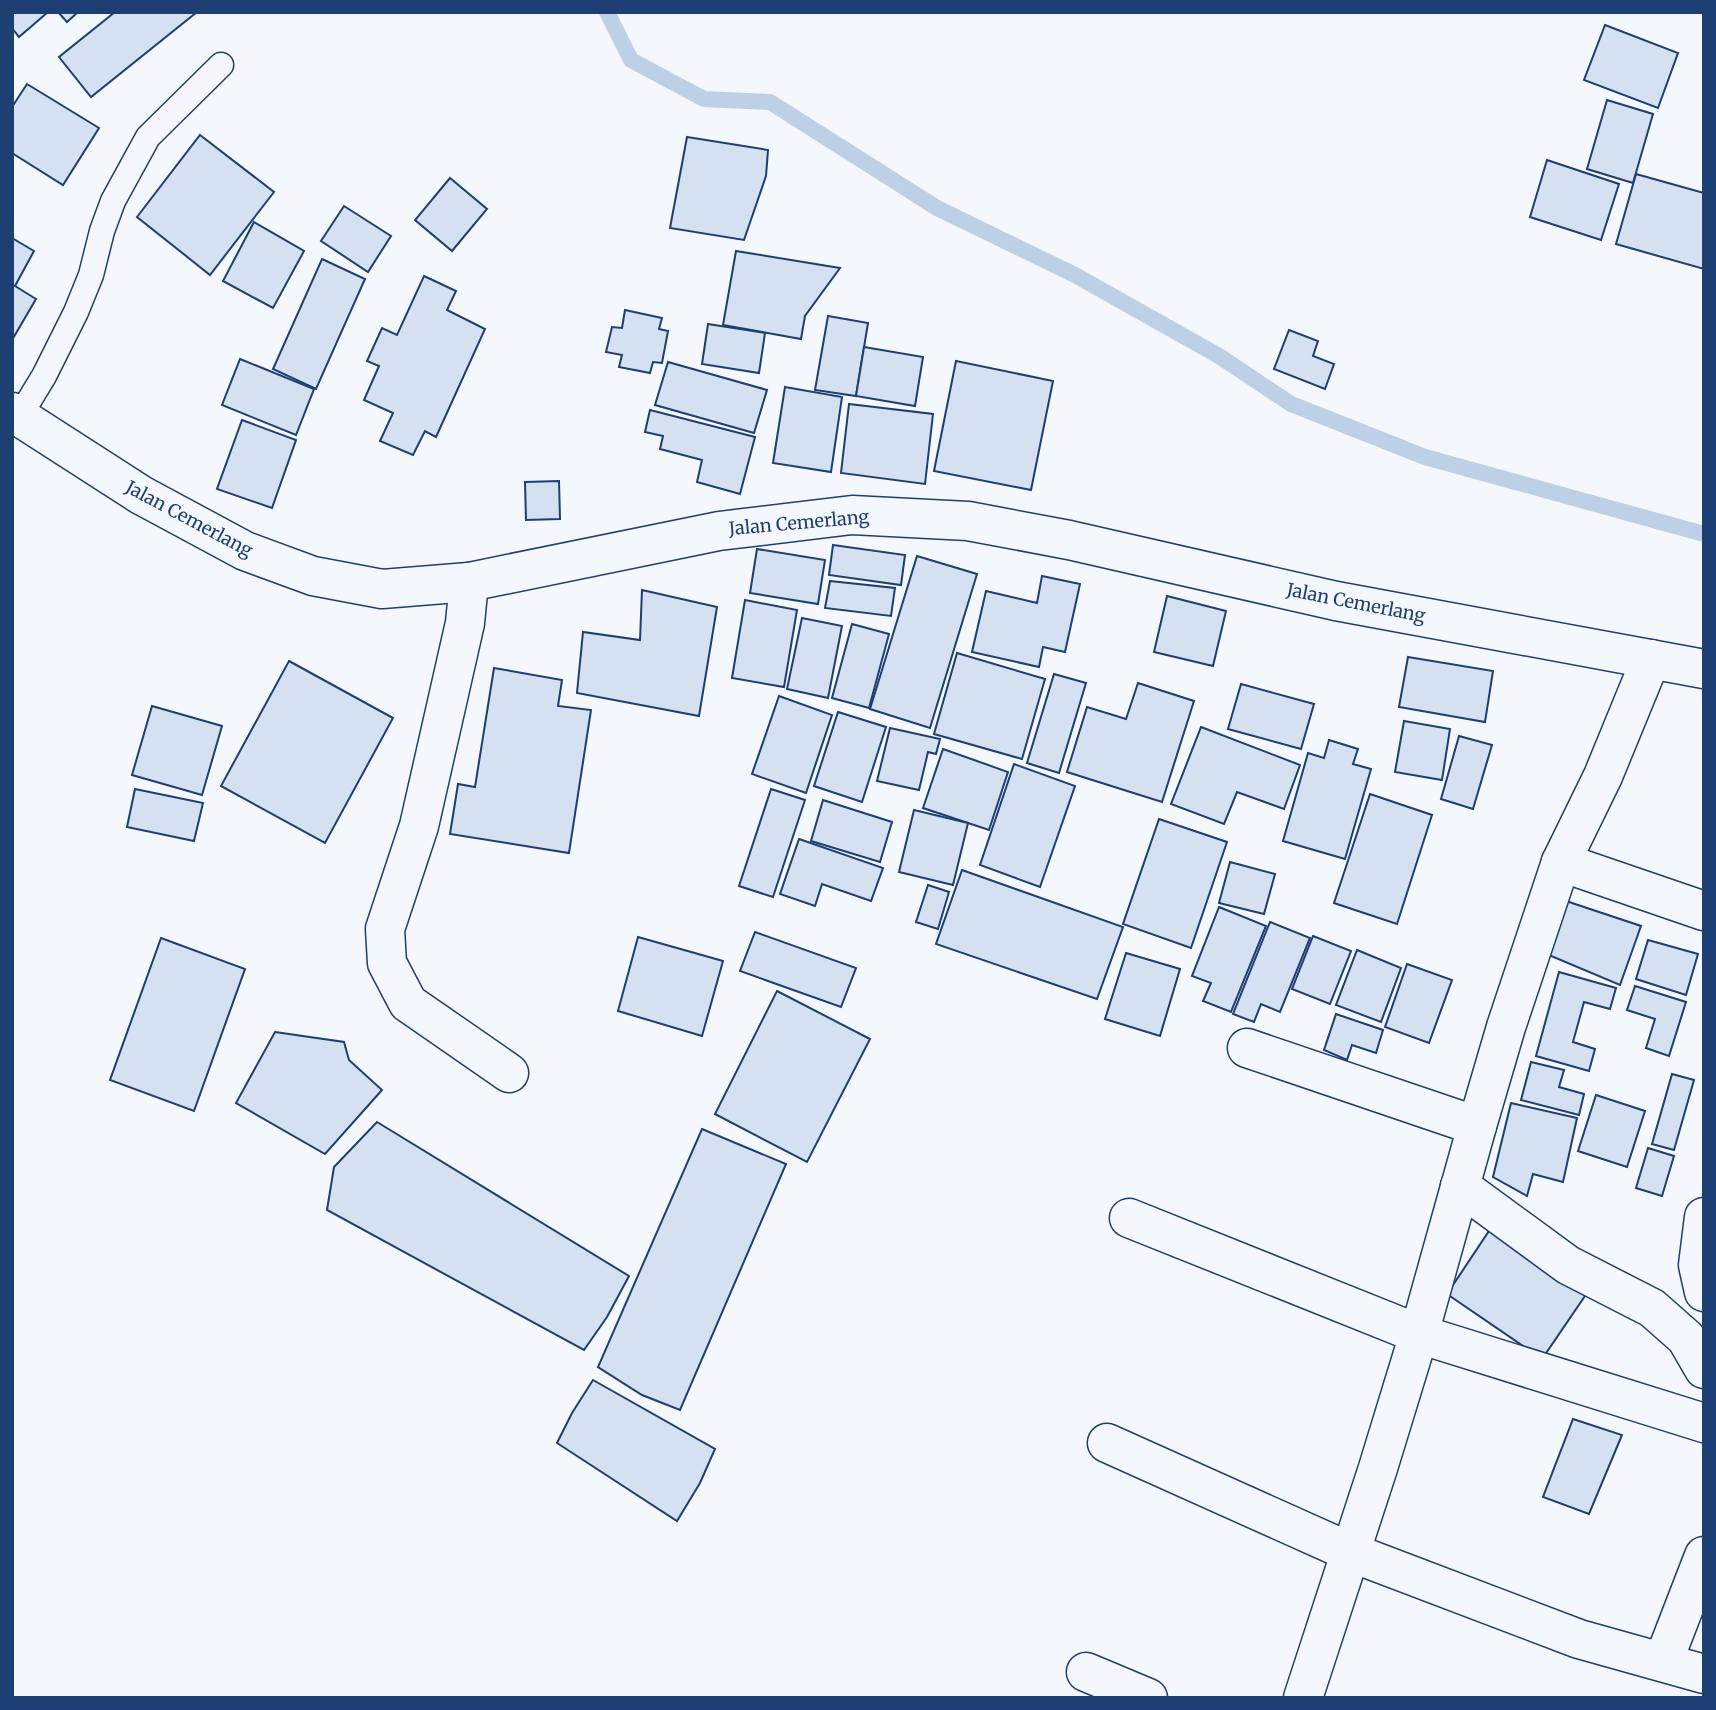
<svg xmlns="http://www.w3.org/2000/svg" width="1716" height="1710" viewBox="0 0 1716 1710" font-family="Merriweather,serif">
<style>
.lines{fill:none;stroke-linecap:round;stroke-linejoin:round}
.stream{stroke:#bed0e5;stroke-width:16}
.building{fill:#d5e0f0;stroke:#1d3f73;stroke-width:2}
.service-casing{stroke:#1d3f73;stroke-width:27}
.minor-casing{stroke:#1d3f73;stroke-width:41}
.service{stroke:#f4f7fb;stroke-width:24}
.minor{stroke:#f4f7fb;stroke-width:38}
.labels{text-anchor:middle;stroke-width:5;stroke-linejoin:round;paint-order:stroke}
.street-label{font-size:18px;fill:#1d3f73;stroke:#f4f7fb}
</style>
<rect width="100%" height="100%" fill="#f4f7fb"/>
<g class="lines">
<path class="stream" d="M 607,12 L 631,60 L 704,99 L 770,102 L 937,208 L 1075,275 L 1219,356 L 1291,404 L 1425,457 L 1704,534"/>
</g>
<g class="building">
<path d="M 12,12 L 48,12 L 19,37 L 12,28 Z"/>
<path d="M 58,12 L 78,12 L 67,22 Z"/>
<path d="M 115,12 L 197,12 L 91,97 L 59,57 Z"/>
<path d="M 1605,25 L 1678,53 L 1658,108 L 1584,80 Z"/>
<path d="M 27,84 L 99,128 L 63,185 L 12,153 L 12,107 Z"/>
<path d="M 1607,100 L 1653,114 L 1633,183 L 1587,169 Z"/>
<path d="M 200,135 L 274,192 L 210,275 L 137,217 Z"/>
<path d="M 687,137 L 768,150 L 766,176 L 744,240 L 670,228 Z"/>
<path d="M 1547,160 L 1619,184 L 1601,240 L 1530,217 Z"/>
<path d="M 1636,174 L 1704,193 L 1704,269 L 1616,244 Z"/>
<path d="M 450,178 L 487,209 L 452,251 L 415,220 Z"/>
<path d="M 344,206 L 391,236 L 368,272 L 321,241 Z"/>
<path d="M 254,222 L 304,251 L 273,308 L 223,281 Z"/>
<path d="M 12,238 L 34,251 L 15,286 L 36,299 L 12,340 Z"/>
<path d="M 736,251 L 840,268 L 805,316 L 801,339 L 723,325 Z"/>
<path d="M 322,259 L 365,279 L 316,389 L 273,369 Z"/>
<path d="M 424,276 L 456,291 L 447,310 L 485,329 L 436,437 L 425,431 L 413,455 L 380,441 L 393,413 L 364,400 L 379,366 L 367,361 L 382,328 L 397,335 Z"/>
<path d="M 625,310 L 662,318 L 659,329 L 668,331 L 662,363 L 653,362 L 650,373 L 619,367 L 622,355 L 606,352 L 612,327 L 622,328 Z"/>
<path d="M 828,316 L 868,323 L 856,396 L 815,390 Z"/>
<path d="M 708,324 L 765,333 L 759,373 L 702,364 Z"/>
<path d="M 1289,330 L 1318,341 L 1313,356 L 1334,364 L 1325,389 L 1274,369 Z"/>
<path d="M 864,347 L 923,357 L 915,406 L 856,396 Z"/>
<path d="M 240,359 L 314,389 L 296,435 L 222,405 Z"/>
<path d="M 956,361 L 1053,381 L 1031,490 L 934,471 Z"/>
<path d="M 668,362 L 767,390 L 754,433 L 655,405 Z"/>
<path d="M 785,387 L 842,397 L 831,472 L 773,463 Z"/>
<path d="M 849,404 L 933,414 L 925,484 L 841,473 Z"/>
<path d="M 650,410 L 755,437 L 740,494 L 697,482 L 702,460 L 660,449 L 663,436 L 645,432 Z"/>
<path d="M 242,420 L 296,440 L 272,508 L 217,489 Z"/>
<path d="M 559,481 L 560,519 L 526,520 L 525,482 Z"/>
<path d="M 833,545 L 905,555 L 901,585 L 829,575 Z"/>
<path d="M 757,549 L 825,560 L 818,604 L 750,593 Z"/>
<path d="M 917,556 L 977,574 L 930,728 L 870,709 Z"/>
<path d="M 1042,576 L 1080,584 L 1065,652 L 1043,647 L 1039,667 L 972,652 L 986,591 L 1037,603 Z"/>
<path d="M 830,581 L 895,588 L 891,616 L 825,608 Z"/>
<path d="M 642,590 L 717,607 L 699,716 L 577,693 L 583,632 L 640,640 Z"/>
<path d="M 1167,596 L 1226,611 L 1213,666 L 1154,652 Z"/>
<path d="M 745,600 L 797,610 L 784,687 L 732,678 Z"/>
<path d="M 802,618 L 842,626 L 828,698 L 787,689 Z"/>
<path d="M 852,624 L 889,634 L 869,708 L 832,698 Z"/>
<path d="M 957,653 L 1045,679 L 1022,759 L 934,734 Z"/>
<path d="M 1408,657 L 1493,671 L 1485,722 L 1399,707 Z"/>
<path d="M 289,661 L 393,718 L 325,843 L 221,786 Z"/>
<path d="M 494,668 L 562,680 L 558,706 L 591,710 L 569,853 L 450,834 L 458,784 L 475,787 Z"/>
<path d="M 1054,674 L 1086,683 L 1059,773 L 1027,763 Z"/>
<path d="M 1138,683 L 1194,701 L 1162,802 L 1067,772 L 1087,707 L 1126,719 Z"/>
<path d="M 1241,684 L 1314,704 L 1301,749 L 1228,729 Z"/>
<path d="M 779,696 L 832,715 L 806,793 L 752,774 Z"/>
<path d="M 152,706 L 222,726 L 202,795 L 132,775 Z"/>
<path d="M 838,712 L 886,727 L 862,802 L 814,786 Z"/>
<path d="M 1404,721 L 1450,729 L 1442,780 L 1395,772 Z"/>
<path d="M 1201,727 L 1300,765 L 1284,809 L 1237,792 L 1224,824 L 1171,804 Z"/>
<path d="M 890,728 L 940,739 L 936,754 L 928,752 L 919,790 L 877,781 Z"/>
<path d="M 1459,736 L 1492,745 L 1473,809 L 1441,799 Z"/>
<path d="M 1329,740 L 1358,749 L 1353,764 L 1371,769 L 1345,859 L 1283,841 L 1308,753 L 1324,758 Z"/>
<path d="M 943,749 L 1008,772 L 989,830 L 923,808 Z"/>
<path d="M 1014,764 L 1075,786 L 1040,887 L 980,865 Z"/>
<path d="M 135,789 L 203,803 L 194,841 L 127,827 Z"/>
<path d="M 771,789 L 805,800 L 773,897 L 739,886 Z"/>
<path d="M 1370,794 L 1432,815 L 1397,924 L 1334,903 Z"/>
<path d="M 823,800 L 892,822 L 880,862 L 811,841 Z"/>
<path d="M 914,810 L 968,823 L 953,885 L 899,872 Z"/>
<path d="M 1159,819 L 1227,842 L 1191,948 L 1123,924 Z"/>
<path d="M 799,839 L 883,868 L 871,901 L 822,884 L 815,906 L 780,894 Z"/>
<path d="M 1230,862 L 1275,874 L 1264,914 L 1219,903 Z"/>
<path d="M 962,870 L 1123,927 L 1097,999 L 936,944 Z"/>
<path d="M 928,885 L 949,892 L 938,929 L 916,922 Z"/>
<path d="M 1566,901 L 1641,926 L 1620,985 L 1544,953 Z"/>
<path d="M 1219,907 L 1266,926 L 1231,1012 L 1203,1001 L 1211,983 L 1192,976 Z"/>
<path d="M 1270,922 L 1310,938 L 1280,1012 L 1261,1004 L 1254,1022 L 1233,1014 Z"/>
<path d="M 755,932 L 856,968 L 841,1007 L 740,971 Z"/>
<path d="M 1313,936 L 1351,951 L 1330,1004 L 1292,989 Z"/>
<path d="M 638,937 L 723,961 L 702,1036 L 618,1011 Z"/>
<path d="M 161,938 L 245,969 L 194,1111 L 110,1080 Z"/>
<path d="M 1648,940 L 1698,954 L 1686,995 L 1636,979 Z"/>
<path d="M 1357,950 L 1401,968 L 1381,1022 L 1336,1005 Z"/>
<path d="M 1126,953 L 1180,969 L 1160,1036 L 1105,1019 Z"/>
<path d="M 1407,964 L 1452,980 L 1429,1043 L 1385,1027 Z"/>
<path d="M 1559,972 L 1616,988 L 1610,1009 L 1584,1002 L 1573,1042 L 1595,1049 L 1589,1071 L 1536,1056 Z"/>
<path d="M 1635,986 L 1686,1002 L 1669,1056 L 1646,1048 L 1655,1019 L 1627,1010 Z"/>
<path d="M 777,991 L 870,1039 L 807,1162 L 715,1114 Z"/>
<path d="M 1336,1014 L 1383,1030 L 1376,1053 L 1352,1045 L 1347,1060 L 1324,1050 Z"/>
<path d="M 275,1032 L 344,1042 L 349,1060 L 382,1090 L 325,1154 L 236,1103 Z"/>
<path d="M 1531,1062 L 1564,1070 L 1559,1087 L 1584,1094 L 1579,1115 L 1521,1100 Z"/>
<path d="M 1672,1074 L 1694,1080 L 1674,1150 L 1652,1144 Z"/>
<path d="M 1596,1095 L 1645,1111 L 1627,1167 L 1578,1151 Z"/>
<path d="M 1511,1103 L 1577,1118 L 1563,1182 L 1533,1174 L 1527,1196 L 1493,1177 Z"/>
<path d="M 377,1122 L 629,1276 L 607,1317 L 584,1350 L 327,1210 L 334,1167 Z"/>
<path d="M 702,1129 L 786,1164 L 680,1410 L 642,1395 L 598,1367 Z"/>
<path d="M 1648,1148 L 1674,1156 L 1662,1196 L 1636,1188 Z"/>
<path d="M 1491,1228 L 1587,1293 L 1542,1359 L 1447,1294 Z"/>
<path d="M 593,1380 L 715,1449 L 700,1483 L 677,1521 L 557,1443 L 572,1413 Z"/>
<path d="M 1573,1419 L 1622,1435 L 1589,1514 L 1543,1497 Z"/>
</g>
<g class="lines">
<g class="service-casing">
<path id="service" d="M 19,417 L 44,376 L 76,312 L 91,275 L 102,231 L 113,201 L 148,137 L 221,65"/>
</g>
<g class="minor-casing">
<g id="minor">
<path d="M 12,412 L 141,495 L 245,551 L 313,576 L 382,589 L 469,582 L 719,531 L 852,515 L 968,521 L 1069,540 L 1336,601 L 1704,669"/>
<path d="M 469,582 L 465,623 L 419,826 L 385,929 L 387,963 L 408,1003 L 509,1073"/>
<path d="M 1561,862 L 1704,911"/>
<path d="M 1247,1048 L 1477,1126"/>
<path d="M 1460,1186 L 1568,1265 L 1652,1308 L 1686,1338 L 1704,1369"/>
<path d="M 1704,1217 L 1698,1265 L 1704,1292"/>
<path d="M 1129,1218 L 1419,1334 L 1704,1423"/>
<path d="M 1107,1443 L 1350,1552 L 1579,1639 L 1704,1674"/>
<path d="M 1663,1662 L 1704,1556"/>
<path d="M 1086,1672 L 1148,1698"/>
<path d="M 1303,1698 L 1378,1468 L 1419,1334 L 1477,1126 L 1506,1027 L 1561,862 L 1603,776 L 1651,659"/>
</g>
</g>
<use href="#service" class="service"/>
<use href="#minor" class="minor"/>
</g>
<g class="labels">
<g class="street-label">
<text transform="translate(189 519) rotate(28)" y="6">Jalan Cemerlang</text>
<text transform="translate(799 523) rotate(-5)" y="6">Jalan Cemerlang</text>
<text transform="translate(1356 603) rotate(11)" y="6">Jalan Cemerlang</text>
</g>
</g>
<rect width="1716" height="1710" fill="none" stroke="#1d3f73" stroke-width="28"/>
</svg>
